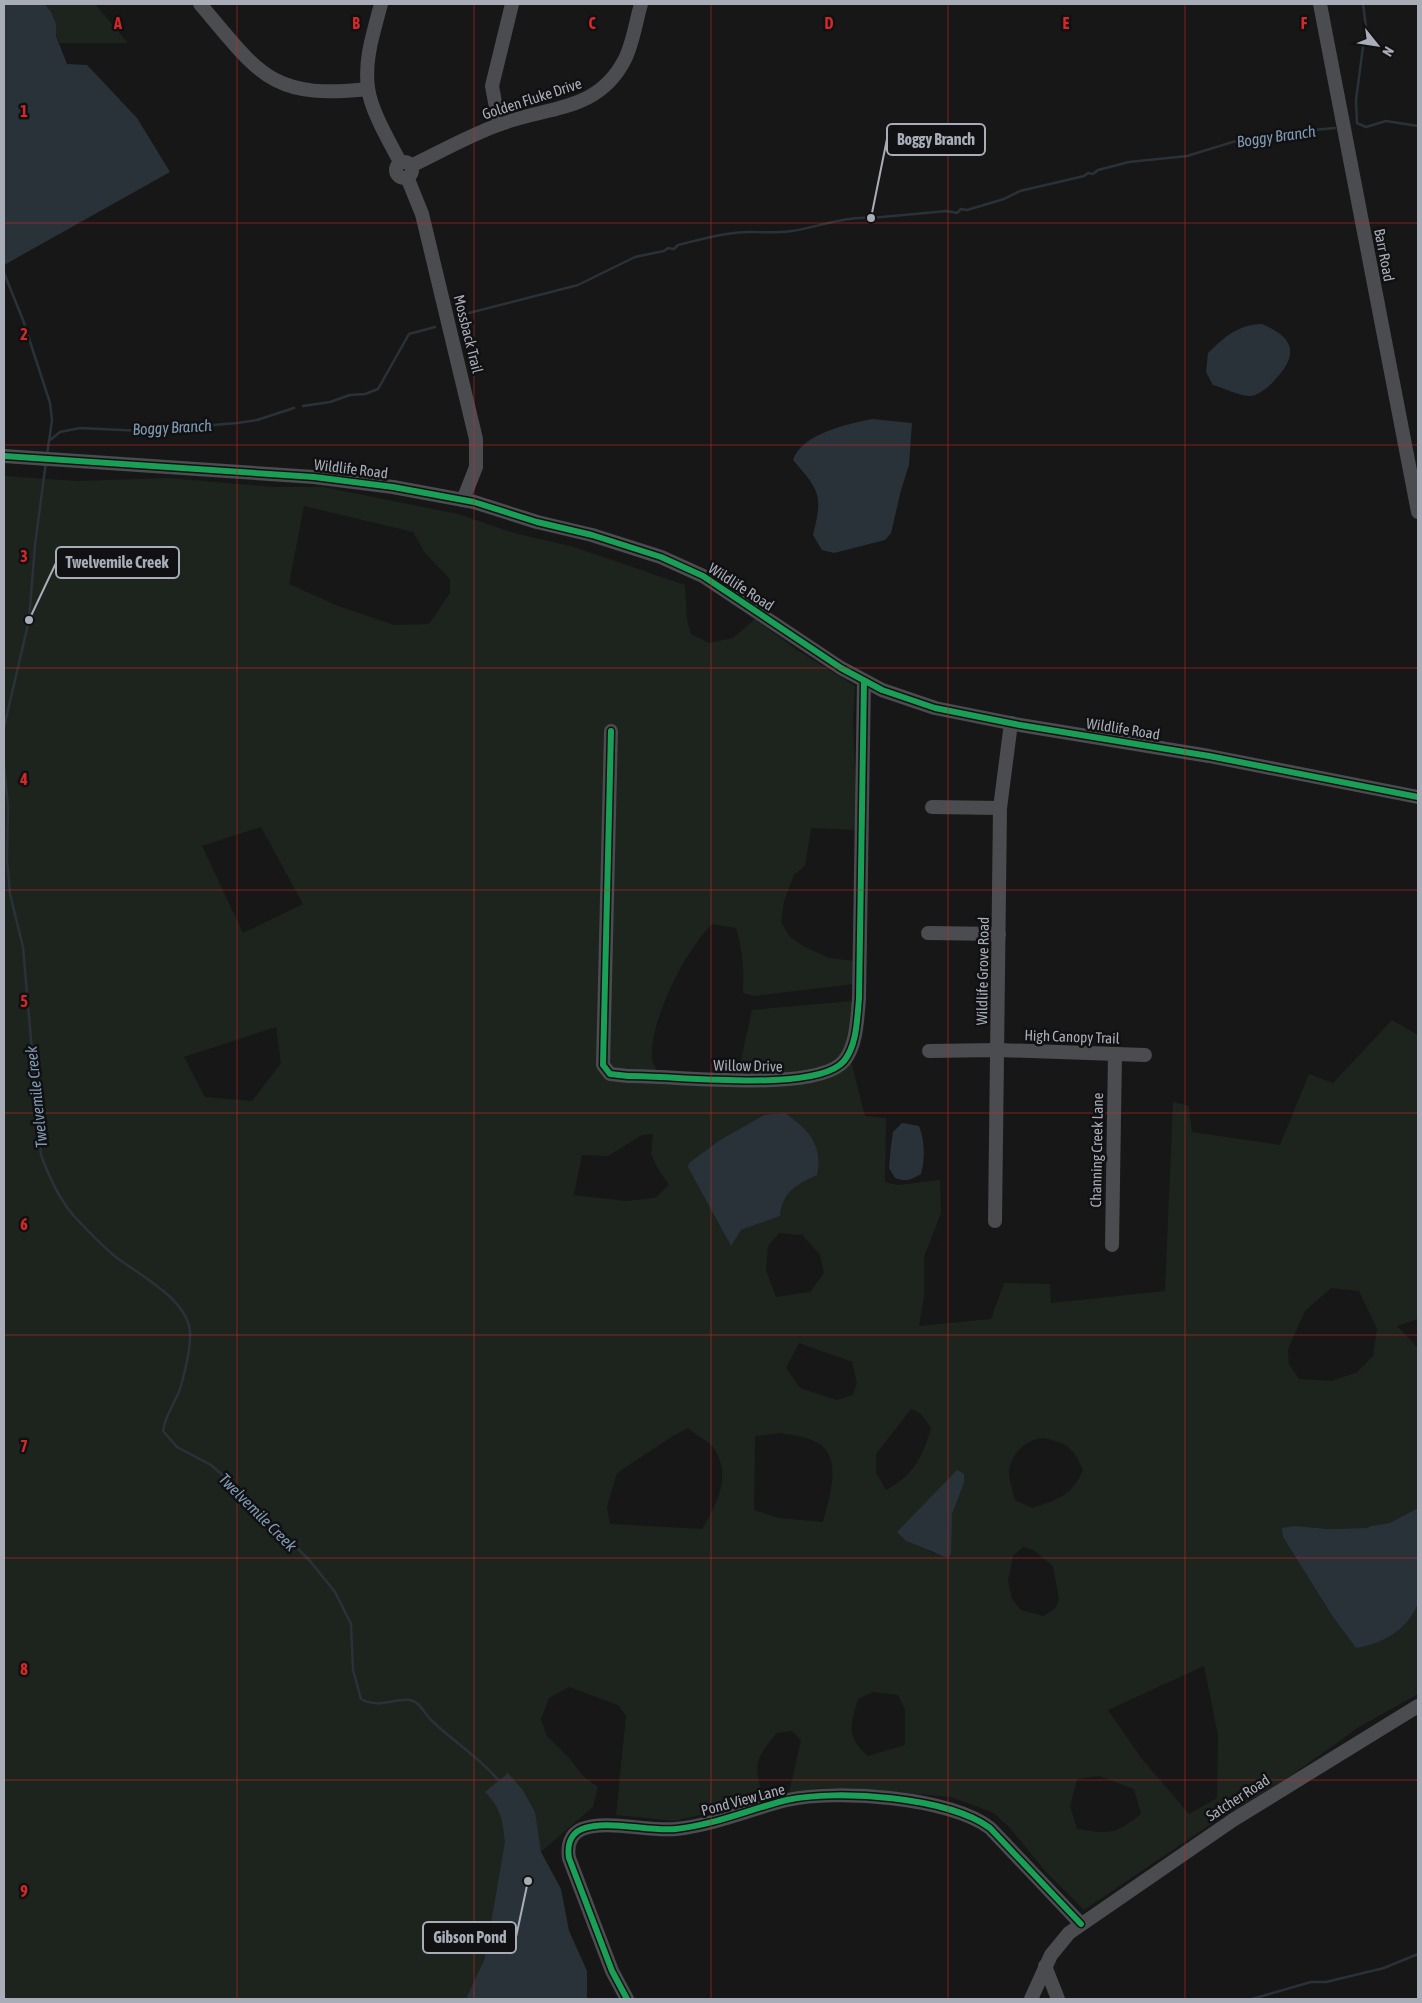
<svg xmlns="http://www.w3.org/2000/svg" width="1422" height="2003" viewBox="0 0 1422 2003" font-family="'Asap Condensed',sans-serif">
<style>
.green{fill:#1d241e;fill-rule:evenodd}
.water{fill:#2a3239}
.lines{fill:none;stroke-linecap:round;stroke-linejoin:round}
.stream{stroke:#2a3239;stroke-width:2.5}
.minor{stroke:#4b4c50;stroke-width:14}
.cycleway-casing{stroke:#111113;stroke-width:9}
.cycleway{stroke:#1a9f57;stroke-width:6}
.grid{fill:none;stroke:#d62828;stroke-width:1;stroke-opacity:0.55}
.labels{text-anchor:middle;stroke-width:5;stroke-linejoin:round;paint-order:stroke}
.street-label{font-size:15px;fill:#a8adb8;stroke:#111113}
.water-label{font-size:16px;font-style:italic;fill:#7f9bb3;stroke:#111113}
.grid-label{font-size:16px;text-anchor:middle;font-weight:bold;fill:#d62828;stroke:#111113;stroke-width:5;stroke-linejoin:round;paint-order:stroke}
.leader{fill:none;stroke:#a8adb8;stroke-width:2}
.callout-dot{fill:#a8adb8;stroke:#111113;stroke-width:2}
.callout{fill:#111113;stroke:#a8adb8;stroke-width:2}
.callout-label{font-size:16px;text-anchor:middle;font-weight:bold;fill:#a8adb8}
</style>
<rect width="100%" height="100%" fill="#171717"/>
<g class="green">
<path d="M 45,4 L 95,4 L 128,43 L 60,43 C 52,30 57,18 45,4 Z"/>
<path d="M 4,476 L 77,481 L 169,478 L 273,487 L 323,487 L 458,514 L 514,533 L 574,547 L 685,585 L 687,620 L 691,634 L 709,643 L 733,638 L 755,619 L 797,650 L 855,686 L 853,718 L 857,830 L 811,828 L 805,866 L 794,875 L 784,901 L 781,922 L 790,937 L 805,947 L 829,958 L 855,961 L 854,984 L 754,996 L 743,993 C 744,970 743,950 736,928 L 713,924 C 687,946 649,1022 652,1058 C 652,1062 656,1068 657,1072 L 732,1086 L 741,1060 L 752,1010 L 852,1001 L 851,1061 L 865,1116 L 886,1118 L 885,1182 L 898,1185 L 940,1180 L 941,1213 L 924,1257 L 924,1295 L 919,1326 L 991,1319 L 1004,1283 L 1050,1284 L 1051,1303 L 1165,1291 L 1173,1102 L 1189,1106 L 1192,1132 L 1280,1145 L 1309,1074 L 1333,1083 L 1392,1020 L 1418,1035 L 1418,1319 L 1397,1326 L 1418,1348 L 1418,1508 L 1390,1524 L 1371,1526 L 1367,1528 L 1328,1529 L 1295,1526 L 1283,1537 L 1333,1617 L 1356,1648 L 1409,1618 L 1418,1604 L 1418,1694 L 1359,1727 L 1289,1777 L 1208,1826 L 1084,1910 L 1046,1872 L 1010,1828 L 994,1813 L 951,1797 L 851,1788 L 820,1788 L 789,1793 L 801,1740 L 792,1731 L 777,1733 C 753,1761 754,1766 764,1800 L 674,1821 L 616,1815 L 626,1716 L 618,1705 L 569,1687 L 549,1698 L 541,1719 L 547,1736 L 570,1759 L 583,1776 L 598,1787 L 593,1807 L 541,1852 L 561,1889 L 569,1931 L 587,1971 L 587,1999 L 473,1988 L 466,1999 L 4,1999 ZM 304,506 L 413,532 L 425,553 L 450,579 L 450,593 L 429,624 L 394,625 L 338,606 L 289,584 ZM 261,827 L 303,904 L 243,933 L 202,846 ZM 276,1027 L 281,1063 L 252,1101 L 205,1097 L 184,1057 ZM 785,1113 L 817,1174 C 796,1185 783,1191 780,1216 L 741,1230 L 730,1245 L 711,1207 L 720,1140 L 764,1115 ZM 653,1134 L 651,1154 L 657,1167 L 669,1185 L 655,1198 L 626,1201 L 574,1195 L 582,1155 L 608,1156 L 642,1135 ZM 779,1233 L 802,1235 L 820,1255 L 824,1273 L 810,1292 L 776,1297 L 766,1270 L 768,1246 ZM 1331,1288 L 1359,1291 L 1377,1329 L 1373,1356 L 1356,1373 L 1331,1381 L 1299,1379 L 1289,1364 L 1288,1349 L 1305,1311 ZM 799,1343 L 852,1362 L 857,1383 L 853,1395 L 837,1400 L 800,1388 L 786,1368 ZM 911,1409 L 921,1414 L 931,1428 C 922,1458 914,1475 886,1490 L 876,1472 L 876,1454 ZM 688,1428 C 696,1435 710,1442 715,1450 C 732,1478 716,1505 702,1529 L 610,1524 L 607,1507 L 617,1473 L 673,1436 ZM 780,1433 C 791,1435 804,1436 814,1441 C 845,1454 829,1498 823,1522 L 779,1518 L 754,1510 L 755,1436 ZM 1044,1438 C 1067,1443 1074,1448 1083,1470 C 1072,1496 1057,1500 1032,1508 L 1015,1500 C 1013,1492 1009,1481 1009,1473 C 1010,1454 1026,1439 1044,1438 ZM 964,1483 L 936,1554 L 906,1541 L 897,1532 ZM 1023,1547 L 1033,1550 L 1053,1566 L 1059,1599 L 1056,1608 L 1043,1616 L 1021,1610 L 1012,1599 L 1008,1581 L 1013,1556 ZM 1204,1666 L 1218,1735 L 1217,1798 L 1189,1814 L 1142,1759 L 1108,1710 ZM 873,1692 L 898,1695 L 905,1709 L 905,1745 L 868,1756 C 845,1736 851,1725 858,1699 ZM 1099,1776 L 1134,1789 L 1141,1814 C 1114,1835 1111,1834 1077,1829 L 1070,1806 L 1077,1779 Z"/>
</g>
<g class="water">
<path d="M 4,4 L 45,4 L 51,12 L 56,24 L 56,36 L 67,64 L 87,65 L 137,118 L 170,172 L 4,265 Z"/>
<path d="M 1262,324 C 1297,339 1298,356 1273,382 C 1267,388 1259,395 1250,396 C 1239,396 1224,388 1213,385 L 1206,372 L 1208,353 C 1226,336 1237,325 1262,324 Z"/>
<path d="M 872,419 L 912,423 L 909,465 L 901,490 L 891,533 L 885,540 L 834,553 L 822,550 L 813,535 C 823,495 820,491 793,460 C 802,433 849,424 872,419 Z"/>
<path d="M 785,1113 C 808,1130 823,1143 817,1175 C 796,1185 783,1191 780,1216 L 741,1230 L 731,1246 L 688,1167 L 689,1163 L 720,1140 L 764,1115 Z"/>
<path d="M 902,1123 L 919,1126 C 925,1141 925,1160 921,1174 C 911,1180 905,1182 895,1178 L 889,1168 L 891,1146 L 893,1132 Z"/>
<path d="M 957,1470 L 964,1474 L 964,1483 L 952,1514 L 951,1554 L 948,1558 L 906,1541 L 897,1532 Z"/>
<path d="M 1418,1508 C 1418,1525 1422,1595 1417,1606 C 1406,1631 1381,1644 1356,1648 L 1333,1617 L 1283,1537 L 1282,1528 L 1295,1526 L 1328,1529 L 1367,1528 L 1371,1526 L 1390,1523 Z"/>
<path d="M 508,1773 L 522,1789 L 535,1812 L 541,1852 L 561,1889 L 569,1931 L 587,1971 L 587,1999 L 466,1999 L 485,1958 L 505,1842 C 503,1821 501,1808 485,1792 Z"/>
</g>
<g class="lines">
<g class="stream">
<path d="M 1363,4 L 1366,27"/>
<path d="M 1364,39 L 1356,100 L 1357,123 L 1366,127 L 1386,121 L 1418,126"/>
<path d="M 4,273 L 23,320 L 50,403 L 52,420 L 47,455"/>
<path d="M 461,315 L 578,285 L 635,257 L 664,251 L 668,248 L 674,249 L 678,245 C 702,239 729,231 754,232 C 767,232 779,233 792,231 C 818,227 845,216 871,218 L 947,211 L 957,213 L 961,209 L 967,210 L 1004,199 L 1020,191 L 1084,176 L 1088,173 L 1093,174 L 1098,170 L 1129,162 L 1187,156 L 1236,141 L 1280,133 L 1335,128"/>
<path d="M 303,406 L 330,402 L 350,395 L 365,394 L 378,389 L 409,334 L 435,327"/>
<path d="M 50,440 L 60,432 L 80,428 L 142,431 L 237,423 L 257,420 L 294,408"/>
<path d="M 4,727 L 29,620 L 35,545 L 46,462"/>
<path d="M 4,766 L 8,806 L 7,860 L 10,894 L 23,947 L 41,1155 C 49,1177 58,1197 73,1215 C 86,1229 102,1246 117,1258 C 140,1275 188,1300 190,1332 C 191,1347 184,1375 180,1389 C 175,1403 165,1415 163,1431 L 177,1447 L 211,1465 L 240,1490 L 310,1561 L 335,1592 L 351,1624 L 353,1670 L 361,1699 C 379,1709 394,1698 410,1700 C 421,1702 424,1714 432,1721 C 454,1742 480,1758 500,1782"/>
<path d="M 1252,1999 L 1311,1982 L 1326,1982 L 1384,1968 L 1418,1954"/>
</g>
<g class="minor">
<path d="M 200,4 C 259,73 270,100 368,89"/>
<path d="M 381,4 C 374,31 364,59 368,88 C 371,111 389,141 400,162"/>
<path d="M 1320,4 L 1418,512"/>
<path d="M 499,124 L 492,86 L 512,4"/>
<circle cx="404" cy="170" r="8"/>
<path d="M 411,166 C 440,152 468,136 498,125 C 546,106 598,113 625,59 C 633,43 636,21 641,4"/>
<path d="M 407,177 L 422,214 L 476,439 L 476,467 L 463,500"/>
<path d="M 4,456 L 314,477 L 393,487 L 474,502 L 537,522 L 592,535 L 661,557 L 703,576 L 841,668 L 882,690 L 935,708 L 1020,725 L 1209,756 L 1418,797"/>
<path d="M 611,731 L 603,1065 L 610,1074 L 628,1076 C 672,1075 816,1094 844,1061 C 857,1045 857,1019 859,999 L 864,681"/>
<path d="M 932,807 L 1000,808"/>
<path d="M 928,933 L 999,934"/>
<path d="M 929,1051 L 998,1050 L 1145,1055"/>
<path d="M 995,1221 L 1000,808 L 1011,723"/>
<path d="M 1112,1245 L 1115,1055"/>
<path d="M 1045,1966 L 1058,1999"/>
<path d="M 627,1999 L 612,1971 L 569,1858 C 567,1846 570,1834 582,1829 C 607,1819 648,1832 676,1829 C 714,1825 750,1809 787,1800 C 837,1789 949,1797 990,1828 L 1081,1924"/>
<path d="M 1031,1999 L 1051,1955 L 1069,1933 L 1233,1820 L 1418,1706"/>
</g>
<g class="cycleway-casing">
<g id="cycleway">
<path d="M 4,456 L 314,477 L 393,487 L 474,502 L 537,522 L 592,535 L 661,557 L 703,576 L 841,668 L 882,690 L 935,708 L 1020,725 L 1209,756 L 1418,797"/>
<path d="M 611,731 L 603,1065 L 610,1074 L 628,1076 C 672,1075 816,1094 844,1061 C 857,1045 857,1019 859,999 L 864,681"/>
<path d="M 627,1999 L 612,1971 L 569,1858 C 567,1846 570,1834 582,1829 C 607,1819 648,1832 676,1829 C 714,1825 750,1809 787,1800 C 837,1789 949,1797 990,1828 L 1081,1924"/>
</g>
</g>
<use href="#cycleway" class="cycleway"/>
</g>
<path class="grid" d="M 237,4 L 237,1999M 474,4 L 474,1999M 711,4 L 711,1999M 948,4 L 948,1999M 1185,4 L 1185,1999M 4,223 L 1418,223M 4,445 L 1418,445M 4,668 L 1418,668M 4,890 L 1418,890M 4,1113 L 1418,1113M 4,1335 L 1418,1335M 4,1558 L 1418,1558M 4,1780 L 1418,1780"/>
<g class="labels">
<g class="street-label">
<text transform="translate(532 99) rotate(-18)" y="5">Golden Fluke Drive</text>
<text transform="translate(1384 255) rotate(79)" y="5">Barr Road</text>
<text transform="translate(468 334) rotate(76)" y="5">Mossback Trail</text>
<text transform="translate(351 469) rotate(7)" y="5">Wildlife Road</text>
<text transform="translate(741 587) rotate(33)" y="5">Wildlife Road</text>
<text transform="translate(1123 729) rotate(9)" y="5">Wildlife Road</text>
<text transform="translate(983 971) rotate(-89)" y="5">Wildlife Grove Road</text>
<text transform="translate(1072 1037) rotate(2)" y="5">High Canopy Trail</text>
<text transform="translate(748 1066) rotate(1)" y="5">Willow Drive</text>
<text transform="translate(1097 1150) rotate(-89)" y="5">Channing Creek Lane</text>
<text transform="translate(1238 1798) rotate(-33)" y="5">Satcher Road</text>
<text transform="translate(743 1800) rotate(-15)" y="5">Pond View Lane</text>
</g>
<g class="water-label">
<text transform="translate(1276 136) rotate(-8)" y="6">Boggy Branch</text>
<text transform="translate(172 427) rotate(-3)" y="6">Boggy Branch</text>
<text transform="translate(36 1097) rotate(-96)" y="6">Twelvemile Creek</text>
<text transform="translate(258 1512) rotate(45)" y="6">Twelvemile Creek</text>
</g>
</g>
<g class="grid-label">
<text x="118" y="29">A</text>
<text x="356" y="29">B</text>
<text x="592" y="29">C</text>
<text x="829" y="29">D</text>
<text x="1066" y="29">E</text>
<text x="1304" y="29">F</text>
<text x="24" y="117">1</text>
<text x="24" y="340">2</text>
<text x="24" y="562">3</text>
<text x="24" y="785">4</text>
<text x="24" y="1007">5</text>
<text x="24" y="1230">6</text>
<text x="24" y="1452">7</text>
<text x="24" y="1675">8</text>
<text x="24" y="1897">9</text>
</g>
<path class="leader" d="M871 218L887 139M29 620L56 563M528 1881L516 1937"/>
<g class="callout-dot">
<circle cx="871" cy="218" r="5"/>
<circle cx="29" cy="620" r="5"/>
<circle cx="528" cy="1881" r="5"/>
</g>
<g class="callout">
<rect x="887" y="124" width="98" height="31" rx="5"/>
<rect x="56" y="547" width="123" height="31" rx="5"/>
<rect x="423" y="1922" width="93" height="31" rx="5"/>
</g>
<g class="callout-label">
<text x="936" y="145">Boggy Branch</text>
<text x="117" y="568">Twelvemile Creek</text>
<text x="470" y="1943">Gibson Pond</text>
</g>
<rect width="1422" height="2003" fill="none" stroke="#a8adb8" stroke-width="10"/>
<g transform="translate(1377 45) rotate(120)" stroke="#111113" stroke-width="4" paint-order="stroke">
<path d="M0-4L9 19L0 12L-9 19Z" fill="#a8adb8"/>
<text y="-8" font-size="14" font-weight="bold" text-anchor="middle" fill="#a8adb8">N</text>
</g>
</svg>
